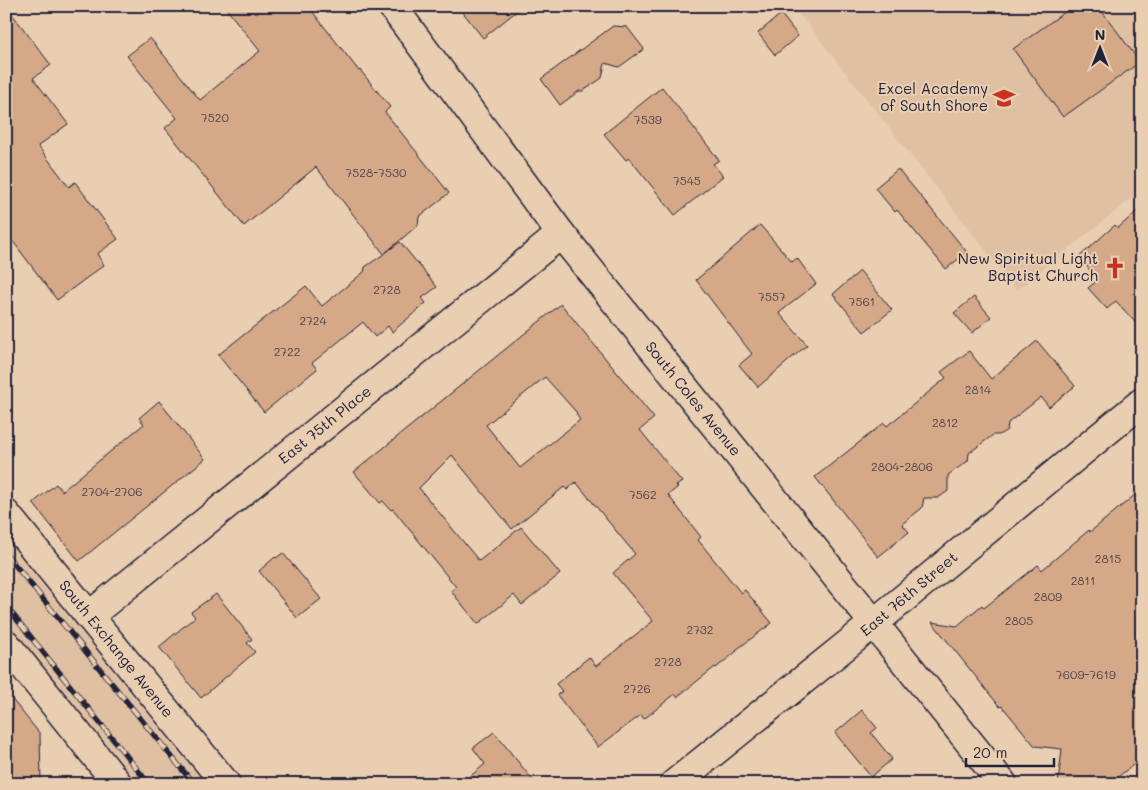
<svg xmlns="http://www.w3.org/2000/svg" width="1148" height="790" viewBox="0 0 1148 790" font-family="Mali,sans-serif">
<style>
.built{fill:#e0c0a3}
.building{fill:#d5a988;stroke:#22223b;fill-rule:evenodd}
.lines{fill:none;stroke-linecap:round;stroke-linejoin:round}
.minor-casing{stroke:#22223b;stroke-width:31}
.minor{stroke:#eaceb1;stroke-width:28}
.rail-casing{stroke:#22223b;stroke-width:5.5}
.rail{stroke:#eaceb1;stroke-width:4;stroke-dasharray:11;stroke-linecap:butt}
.labels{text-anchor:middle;stroke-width:4;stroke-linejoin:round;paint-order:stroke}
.number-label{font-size:12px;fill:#4f444e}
.poi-label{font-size:15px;fill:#22223b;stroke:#eaceb1;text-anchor:end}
.street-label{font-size:15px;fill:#22223b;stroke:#eaceb1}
</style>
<rect width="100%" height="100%" fill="#eaceb1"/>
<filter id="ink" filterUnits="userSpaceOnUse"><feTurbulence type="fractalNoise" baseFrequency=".02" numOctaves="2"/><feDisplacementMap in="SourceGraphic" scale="10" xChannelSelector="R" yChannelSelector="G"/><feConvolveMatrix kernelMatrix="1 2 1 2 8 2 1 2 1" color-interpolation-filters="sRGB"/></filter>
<g filter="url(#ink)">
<g class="built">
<path d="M 793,6 L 1142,6 L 1142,190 L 1017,290 Z"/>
<path d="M 6,540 L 205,784 L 139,784 L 6,621 Z"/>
</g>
<g class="building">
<path d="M 6,6 L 51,65 L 33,78 L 68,124 L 38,146 L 69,187 L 75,182 L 118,239 L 97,254 L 104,265 L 57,300 L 6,232 Z"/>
<path d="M 224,6 L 308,6 L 359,71 L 360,70 L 390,107 L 385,112 L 449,193 L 419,217 L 418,225 L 385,253 L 400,242 L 437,287 L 422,298 L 426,303 L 392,332 L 388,326 L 375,337 L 363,322 L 312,363 L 317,369 L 264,412 L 218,355 L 306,286 L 322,306 L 364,272 L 365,267 L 384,254 L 316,167 L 244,226 L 165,128 L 177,118 L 127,56 L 150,38 L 200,100 L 260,51 Z"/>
<path d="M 458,6 L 523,6 L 483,38 Z"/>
<path d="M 1073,6 L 1098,6 L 1140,62 L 1063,117 L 1013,49 Z"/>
<path d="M 781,14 L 798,36 L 775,55 L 758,33 Z"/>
<path d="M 613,26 L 627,27 L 644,49 L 619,67 L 605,63 L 602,78 L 583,91 L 579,91 L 560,105 L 541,79 Z"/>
<path d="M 662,87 L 719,160 L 713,164 L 723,176 L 675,215 L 629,158 L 626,160 L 604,134 Z"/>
<path d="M 898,169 L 967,252 L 946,269 L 897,210 L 895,212 L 875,188 Z"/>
<path d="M 1142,207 L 1142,330 L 1116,301 L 1107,309 L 1088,288 L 1098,280 L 1079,257 L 1115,225 L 1118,228 Z"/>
<path d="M 760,225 L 792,262 L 797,258 L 816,284 L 779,313 L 807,345 L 758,387 L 739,365 L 752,354 L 696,280 Z"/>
<path d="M 860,271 L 892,310 L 864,332 L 833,294 Z"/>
<path d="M 974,297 L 991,317 L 972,333 L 954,313 Z"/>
<path d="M 561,304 L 654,418 L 640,430 L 682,482 L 676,486 L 678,487 L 668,495 L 701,537 L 698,540 L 741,593 L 745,590 L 772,623 L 736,650 L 737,651 L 716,668 L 715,667 L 677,697 L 675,694 L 644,719 L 641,715 L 598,747 L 557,695 L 562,691 L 556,684 L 589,657 L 596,666 L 653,621 L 613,573 L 635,554 L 576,482 L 567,490 L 564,487 L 512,529 L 452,455 L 419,488 L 479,561 L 521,527 L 560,574 L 522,605 L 514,595 L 478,624 L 451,591 L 456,587 L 393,509 L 391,510 L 383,501 L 380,503 L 354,472 ZM 545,377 L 577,413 L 576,414 L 580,420 L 520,468 L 486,425 Z"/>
<path d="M 1037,341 L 1075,386 L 1049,407 L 1041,397 L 1008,423 L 1007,430 L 999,435 L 993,435 L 969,453 L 968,461 L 948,475 L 948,491 L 938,498 L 924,498 L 922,508 L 902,524 L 909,532 L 878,557 L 815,477 L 884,423 L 887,426 L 946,378 L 941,372 L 969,351 L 991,379 Z"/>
<path d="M 159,401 L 205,459 L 79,561 L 33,503 L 56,484 L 62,491 L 144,424 L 139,418 Z"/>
<path d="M 1142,489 L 1142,758 L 1109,784 L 1058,783 L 1062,749 L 1035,746 L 1002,706 L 1000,707 L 932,622 L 957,626 L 982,605 L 984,608 L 1038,565 L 1042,570 L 1089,530 L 1090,532 Z"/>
<path d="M 283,553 L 321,599 L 297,618 L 259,571 L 275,557 L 276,558 Z"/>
<path d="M 216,594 L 252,639 L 247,643 L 255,652 L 201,698 L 159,647 L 195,617 L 191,612 Z"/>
<path d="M 6,692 L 40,734 L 41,784 L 6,784 Z"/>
<path d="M 862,710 L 877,728 L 871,733 L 892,759 L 871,777 L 835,733 Z"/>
<path d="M 494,732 L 536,784 L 461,784 L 485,764 L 473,748 Z"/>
</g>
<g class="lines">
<g class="minor-casing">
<g id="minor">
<path d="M 392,6 L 561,234 L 1003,784"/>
<path d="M 6,514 L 226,784"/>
<path d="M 89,616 L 561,234"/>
<path d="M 6,644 L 118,784"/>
<path d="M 674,784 L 874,623 L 1142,402"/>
</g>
</g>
<use href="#minor" class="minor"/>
<g class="rail-casing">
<g id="rail">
<path d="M 6,554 L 194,784"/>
<path d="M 6,606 L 149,784"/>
</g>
</g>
<use href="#rail" class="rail"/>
</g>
</g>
<defs>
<g id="school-bare" transform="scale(1.725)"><path d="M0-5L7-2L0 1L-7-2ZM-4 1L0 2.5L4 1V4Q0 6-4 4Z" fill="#c8321e" stroke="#eaceb1" stroke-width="2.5" paint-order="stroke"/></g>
<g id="church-bare" transform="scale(1.725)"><path d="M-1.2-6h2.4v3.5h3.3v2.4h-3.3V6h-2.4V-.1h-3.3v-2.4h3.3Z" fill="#c8321e" stroke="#eaceb1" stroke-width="2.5" paint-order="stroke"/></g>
</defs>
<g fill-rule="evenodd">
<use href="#school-bare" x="1004" y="98"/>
<use href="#church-bare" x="1115" y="268"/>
</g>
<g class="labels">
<g class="number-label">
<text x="215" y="122">7520</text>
<text x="648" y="124">7539</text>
<text x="376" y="177">7528-7530</text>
<text x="687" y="185">7545</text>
<text x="387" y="294">2728</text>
<text x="772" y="301">7557</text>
<text x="862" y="306">7561</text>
<text x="313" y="325">2724</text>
<text x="287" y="356">2722</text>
<text x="978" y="394">2814</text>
<text x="945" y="427">2812</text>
<text x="902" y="471">2804-2806</text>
<text x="112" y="496">2704-2706</text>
<text x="643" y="499">7562</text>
<text x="1108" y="563">2815</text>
<text x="1083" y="585">2811</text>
<text x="1048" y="601">2809</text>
<text x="1019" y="625">2805</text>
<text x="700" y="634">2732</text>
<text x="668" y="666">2728</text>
<text x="1086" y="679">7609-7619</text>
<text x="637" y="693">2726</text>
</g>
<g class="poi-label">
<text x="988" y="94">Excel Academy<tspan x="988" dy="17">of South Shore</tspan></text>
<text x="1098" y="264">New Spiritual Light<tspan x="1098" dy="17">Baptist Church</tspan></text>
</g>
<g class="street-label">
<text transform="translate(693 399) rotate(51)" y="5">South Coles Avenue</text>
<text transform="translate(325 425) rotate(-39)" y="5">East 75th Place</text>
<text transform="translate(909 594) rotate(-40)" y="5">East 76th Street</text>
<text transform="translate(116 649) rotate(51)" y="5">South Exchange Avenue</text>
</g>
</g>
<rect width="1148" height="790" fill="none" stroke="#eaceb1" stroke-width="25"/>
<rect x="12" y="12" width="1123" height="765" fill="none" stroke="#22223b" stroke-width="2" filter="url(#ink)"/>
<g transform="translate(1100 48)" stroke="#eaceb1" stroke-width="4" paint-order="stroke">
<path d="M0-4L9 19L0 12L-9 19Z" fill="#22223b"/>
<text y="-8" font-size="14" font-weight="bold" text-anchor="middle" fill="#22223b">N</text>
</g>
<path d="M966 758v8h88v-8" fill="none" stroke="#22223b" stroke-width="2.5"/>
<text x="973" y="758" font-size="15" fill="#22223b" stroke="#eaceb1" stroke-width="4" paint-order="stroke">20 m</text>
</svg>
